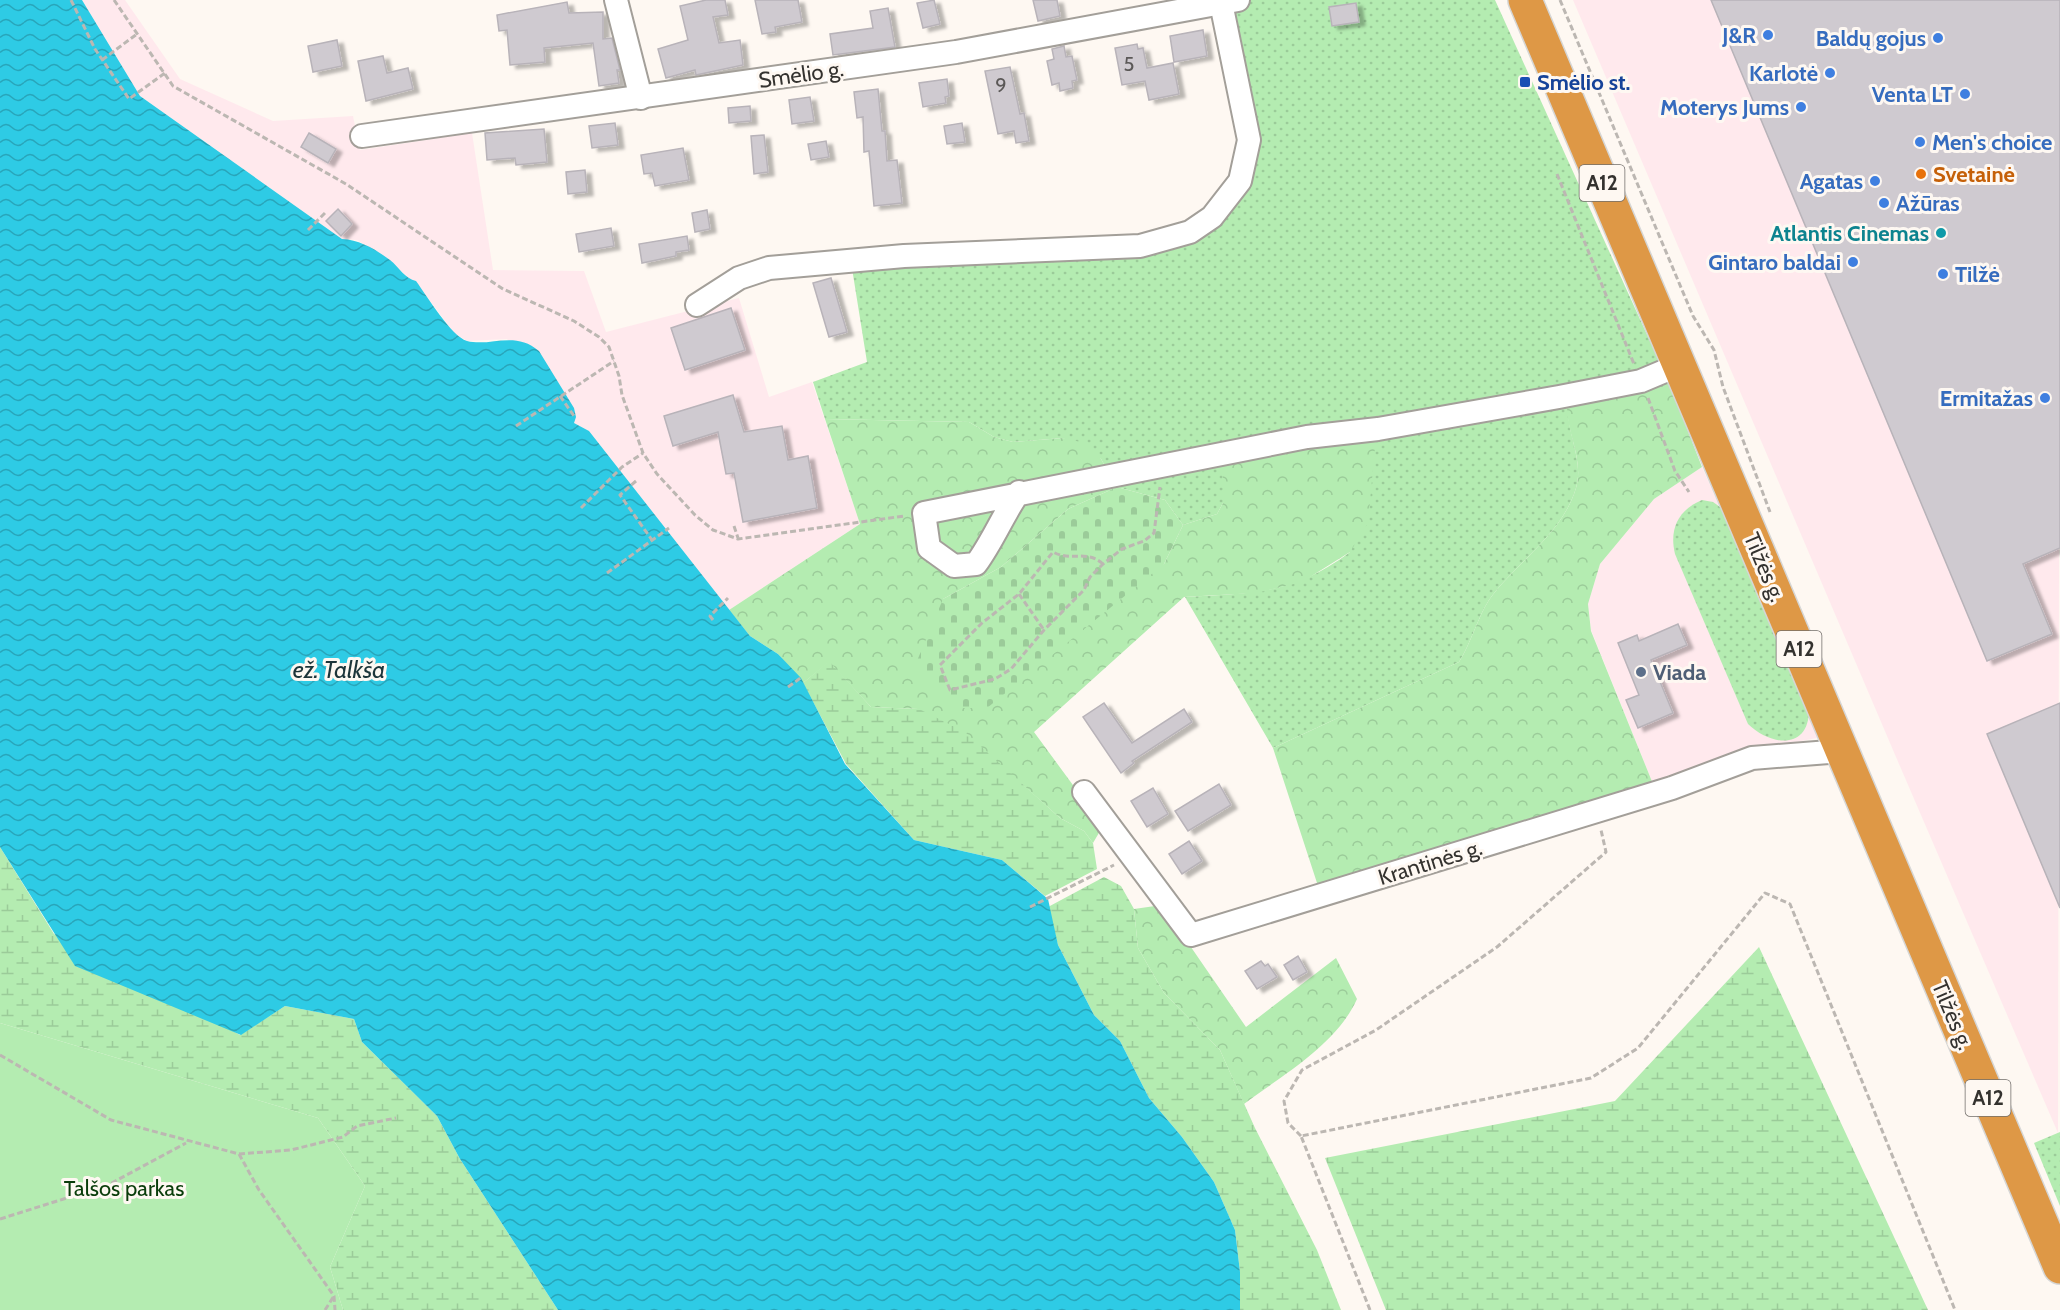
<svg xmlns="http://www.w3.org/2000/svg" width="2060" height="1310" viewBox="0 0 2060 1310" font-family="Cabin,sans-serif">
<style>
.commercial{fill:#ffe9ed}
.grass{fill:url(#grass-dots)}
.forest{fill:url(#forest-crowns)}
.wetland{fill:url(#wetland-marsh)}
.cemetery{fill:url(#cemetery-stones)}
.park{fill:#b4ecb1}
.water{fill:url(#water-waves)}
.building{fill:#cfcad0;stroke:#b8b3b9;stroke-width:1.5;filter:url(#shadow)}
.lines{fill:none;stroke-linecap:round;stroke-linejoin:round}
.minor-casing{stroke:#a39f99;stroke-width:26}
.highway-casing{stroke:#d6d6d5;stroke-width:36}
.path{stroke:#bcb7b2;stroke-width:3;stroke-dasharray:6 3;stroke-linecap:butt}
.minor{stroke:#fff;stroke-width:22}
.highway{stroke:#de9846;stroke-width:33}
.shop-dot{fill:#3f7fe0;stroke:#fef8f2;stroke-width:2}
.transit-dot{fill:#1a4fb4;stroke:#fef8f2;stroke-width:2}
.food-dot{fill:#e8710a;stroke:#fef8f2;stroke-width:2}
.culture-dot{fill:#0f9aa8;stroke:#fef8f2;stroke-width:2}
.service-dot{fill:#5c6f8a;stroke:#fef8f2;stroke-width:2}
.labels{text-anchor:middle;stroke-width:6;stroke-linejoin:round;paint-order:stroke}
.number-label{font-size:20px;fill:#5b5857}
.shield{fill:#fef8f2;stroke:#716d6a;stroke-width:1.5}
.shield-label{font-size:21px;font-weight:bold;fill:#34322f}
.shop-label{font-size:22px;font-weight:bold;fill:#366cbe;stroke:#fef8f2;text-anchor:end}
.street-label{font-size:22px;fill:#34322f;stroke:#fef8f2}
.transit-label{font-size:22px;font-weight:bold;fill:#164399;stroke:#fef8f2;text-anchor:start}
.food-label{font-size:22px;font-weight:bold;fill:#c56008;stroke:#fef8f2;text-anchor:start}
.culture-label{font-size:22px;font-weight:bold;fill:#0d838f;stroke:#fef8f2;text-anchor:end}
.service-label{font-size:22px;font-weight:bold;fill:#4e5e75;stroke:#fef8f2;text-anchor:start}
.park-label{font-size:22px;fill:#0a3d0b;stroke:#fef8f2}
.water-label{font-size:24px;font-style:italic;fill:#1d353a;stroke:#fef8f2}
</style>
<defs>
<pattern id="grass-dots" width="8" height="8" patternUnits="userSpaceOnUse" patternTransform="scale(1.5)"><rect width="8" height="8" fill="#b4ecb1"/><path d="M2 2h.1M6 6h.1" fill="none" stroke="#9bcb99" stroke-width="1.8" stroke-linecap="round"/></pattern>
<pattern id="forest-crowns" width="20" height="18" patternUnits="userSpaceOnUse" patternTransform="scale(1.5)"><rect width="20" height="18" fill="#b4ecb1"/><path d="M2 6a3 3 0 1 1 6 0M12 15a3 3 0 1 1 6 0" fill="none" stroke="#9bcb99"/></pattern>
<pattern id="wetland-marsh" width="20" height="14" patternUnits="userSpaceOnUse" patternTransform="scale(1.5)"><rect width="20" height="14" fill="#b4ecb1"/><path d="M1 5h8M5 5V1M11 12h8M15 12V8" fill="none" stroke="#9bcb99"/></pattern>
<pattern id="cemetery-stones" width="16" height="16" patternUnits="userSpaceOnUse" patternTransform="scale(1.5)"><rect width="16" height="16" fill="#b4ecb1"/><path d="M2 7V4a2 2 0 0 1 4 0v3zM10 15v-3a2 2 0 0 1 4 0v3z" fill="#9bcb99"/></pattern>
<pattern id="water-waves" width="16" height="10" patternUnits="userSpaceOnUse" patternTransform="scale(1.5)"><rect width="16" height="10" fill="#2ecbe5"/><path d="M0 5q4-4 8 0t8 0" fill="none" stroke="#28a5ba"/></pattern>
<filter id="shadow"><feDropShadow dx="6" dy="3.5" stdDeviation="1.5" flood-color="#0004"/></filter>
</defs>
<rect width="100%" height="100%" fill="#fef8f2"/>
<g class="commercial">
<path d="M 82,0 L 125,0 L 180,79 L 273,121 L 353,116 L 360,150 L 472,133 L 493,270 L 584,271 L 606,332 L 739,298 L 769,397 L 812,382 L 860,524 L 729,610 L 589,431 L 574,423 L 507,339 L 467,341 L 454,333 L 416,282 L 411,280 L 389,260 L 357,240 L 342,239 L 140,96 Z"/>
<path d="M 1573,0 L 2060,0 L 2058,1133 L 1896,757 Z"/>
<path d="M 1702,467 L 1822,737 L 1735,754 L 1653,784 L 1591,630 L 1588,604 L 1600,564 L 1654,499 Z"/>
</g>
<g class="grass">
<path d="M 1238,0 L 1495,0 L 1669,383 L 1633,395 L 1568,407 C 1567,435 1584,460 1576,488 C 1562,535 1516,562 1489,600 C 1477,619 1471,643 1459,662 L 1273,748 L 1185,597 C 1252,593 1293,595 1350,552 L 1223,503 L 1217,514 L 1183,525 L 1165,500 L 1117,487 L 1101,459 L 1063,438 L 1013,442 L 994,437 L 969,422 L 825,419 L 813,382 L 867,362 L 851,262 L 1140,246 L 1212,217 L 1249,140 L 1221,3 Z"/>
<path d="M 1702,500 L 1713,502 L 1723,509 L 1809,708 C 1810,750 1772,747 1748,724 L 1675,554 C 1669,529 1678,510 1702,500 Z"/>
<path d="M 2060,1132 L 2060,1206 L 2034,1143 Z"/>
</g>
<g class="forest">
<path d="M 1669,383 L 1702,467 L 1654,499 L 1600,564 L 1588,604 L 1591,631 L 1653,784 L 1318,886 L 1273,748 L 1459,662 C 1471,643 1477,619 1489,600 C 1516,562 1562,535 1576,488 C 1584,460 1567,434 1567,407 L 1633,395 Z"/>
<path d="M 825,419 L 969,422 L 994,437 L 1013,442 L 1063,438 L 1085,443 L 1101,459 L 1117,487 L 1068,509 L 1001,567 L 943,599 L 1164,564 L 1183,525 L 1217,514 L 1223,503 L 1223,465 L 1376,436 L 1368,523 L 1350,552 L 1302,582 L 1256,593 L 1184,597 L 1034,732 L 1103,826 L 1093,843 L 1084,831 L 1060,818 L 1023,785 L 918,709 L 871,707 L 829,662 L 803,683 L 778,654 L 750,636 L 729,610 L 860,524 Z"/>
<path d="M 1162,905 L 1246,1027 L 1336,958 L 1357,999 C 1336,1045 1284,1074 1244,1104 L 1220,1050 L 1164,993 L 1138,948 L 1134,909 Z"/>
</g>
<g class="wetland">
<path d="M 829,661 L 871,707 L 919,709 L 965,732 L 1060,818 L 1084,831 L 1093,843 L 1097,869 L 1045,896 L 1002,860 L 914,840 L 846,764 L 803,683 Z"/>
<path d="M 0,847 L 54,934 L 240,1035 L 285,1006 L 354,1019 L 362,1042 L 437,1116 L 460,1159 L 558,1310 L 343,1310 L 330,1267 L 365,1186 L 318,1118 L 0,1023 Z"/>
<path d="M 1104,877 L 1121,886 L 1134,909 L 1138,948 L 1164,993 L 1220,1050 L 1255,1128 L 1317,1250 L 1341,1310 L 1240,1310 L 1240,1272 L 1235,1230 L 1214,1182 L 1182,1137 L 1149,1098 L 1120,1041 L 1094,1015 L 1058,945 L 1048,907 Z"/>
<path d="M 1759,947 L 1928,1310 L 1386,1310 L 1325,1158 L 1615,1101 Z"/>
</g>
<path class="cemetery" d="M 1117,487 L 1165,500 L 1183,525 L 1164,564 L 987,708 L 958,708 L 914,668 L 943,599 L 1001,567 L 1068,509 Z"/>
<path class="park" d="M 0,1023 L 318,1118 L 365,1186 L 330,1267 L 343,1310 L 0,1310 Z"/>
<path class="water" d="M 0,0 L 82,0 L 140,96 L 342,239 C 360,240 375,249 390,260 C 399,267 405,279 416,281 C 427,296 451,336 467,341 C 491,347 515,330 539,351 L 574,408 L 576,417 L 574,423 L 589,431 L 750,636 L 778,654 L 801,678 L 845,764 L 914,840 L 1002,860 L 1048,899 L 1058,945 L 1094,1015 L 1120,1041 L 1149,1098 L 1182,1137 L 1214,1182 L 1235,1230 L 1240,1272 L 1240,1310 L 558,1310 L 460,1159 L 437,1116 L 362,1042 L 354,1019 L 285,1006 L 241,1035 L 75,966 L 0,847 Z"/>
<g class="building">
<path d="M 706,0 L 725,0 L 728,15 L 713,17 L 719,43 L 740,40 L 743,65 L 696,75 L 695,70 L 666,78 L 658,49 L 688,40 L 680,6 Z"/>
<path d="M 755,0 L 798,0 L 802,22 L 775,27 L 776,32 L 762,34 Z"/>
<path d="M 934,0 L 940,24 L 923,28 L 917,3 Z"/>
<path d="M 1033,0 L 1057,0 L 1060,16 L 1038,21 Z"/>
<path d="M 1711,0 L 2060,0 L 2060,548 L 2023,564 L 2052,634 L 1987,661 Z"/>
<path d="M 567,2 L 569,13 L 603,12 L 603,39 L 612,38 L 620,70 L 617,70 L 619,83 L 599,86 L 593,43 L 544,48 L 545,62 L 510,65 L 507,30 L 499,31 L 497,15 Z"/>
<path d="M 1356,3 L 1359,22 L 1332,26 L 1329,7 Z"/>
<path d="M 888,8 L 895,47 L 833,55 L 830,34 L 873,28 L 870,11 Z"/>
<path d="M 1203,30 L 1207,56 L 1174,62 L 1170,36 Z"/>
<path d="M 337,40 L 342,66 L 313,72 L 308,46 Z"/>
<path d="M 1137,44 L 1138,49 L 1143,48 L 1147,68 L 1173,63 L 1179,94 L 1149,100 L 1145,81 L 1122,85 L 1115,48 Z"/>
<path d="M 1064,46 L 1066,57 L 1072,56 L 1077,80 L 1072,81 L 1073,88 L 1060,91 L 1059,83 L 1052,85 L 1047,61 L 1054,59 L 1052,49 Z"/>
<path d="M 383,56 L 387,73 L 408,68 L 413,89 L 366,101 L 358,61 Z"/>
<path d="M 1010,67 L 1020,114 L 1024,113 L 1029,141 L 1016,143 L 1014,131 L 998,134 L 985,71 Z"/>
<path d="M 947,79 L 949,96 L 945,97 L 946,103 L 923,107 L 919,83 Z"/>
<path d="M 878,89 L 882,131 L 885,131 L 887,161 L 897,160 L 902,203 L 874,206 L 869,151 L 864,152 L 863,117 L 857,118 L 854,92 Z"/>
<path d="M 810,97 L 814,121 L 792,124 L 789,100 Z"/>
<path d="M 750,106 L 751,121 L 729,123 L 728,108 Z"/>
<path d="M 615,123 L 618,145 L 592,148 L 589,126 Z"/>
<path d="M 962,123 L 965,142 L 947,144 L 944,126 Z"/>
<path d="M 544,129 L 547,162 L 516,165 L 515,158 L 487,160 L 485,133 Z"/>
<path d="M 309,133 L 336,149 L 328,163 L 301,147 Z"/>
<path d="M 764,135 L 768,172 L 754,174 L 751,136 Z"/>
<path d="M 826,141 L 829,157 L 811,160 L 808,144 Z"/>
<path d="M 683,148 L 689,180 L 655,186 L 652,173 L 644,174 L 641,155 Z"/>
<path d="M 585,170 L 587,192 L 568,194 L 566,172 Z"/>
<path d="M 338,209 L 352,224 L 341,236 L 326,221 Z"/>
<path d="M 707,210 L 710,229 L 695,232 L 692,213 Z"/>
<path d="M 611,228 L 614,246 L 579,252 L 576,234 Z"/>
<path d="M 687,236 L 689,250 L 676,252 L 676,256 L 642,263 L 639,244 Z"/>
<path d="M 831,278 L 847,332 L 829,337 L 813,283 Z"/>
<path d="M 731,308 L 745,350 L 685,370 L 671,328 Z"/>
<path d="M 733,395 L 744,432 L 782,426 L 788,460 L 808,456 L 817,508 L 743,522 L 734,473 L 726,474 L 718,432 L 673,446 L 664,416 Z"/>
<path d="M 1678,624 L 1687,645 L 1651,660 L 1673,713 L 1638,728 L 1626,700 L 1639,695 L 1618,643 L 1637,635 L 1639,641 Z"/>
<path d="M 1104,703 L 1132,743 L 1184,709 L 1192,722 L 1132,761 L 1134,763 L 1121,773 L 1083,717 Z"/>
<path d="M 2060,703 L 2060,908 L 1987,734 Z"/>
<path d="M 1219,784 L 1231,805 L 1188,831 L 1175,811 Z"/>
<path d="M 1153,788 L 1168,814 L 1147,827 L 1131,801 Z"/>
<path d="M 1189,841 L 1202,861 L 1182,874 L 1169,854 Z"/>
<path d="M 1298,956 L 1307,972 L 1293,980 L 1284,965 Z"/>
<path d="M 1261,961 L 1265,966 L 1268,964 L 1277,977 L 1257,989 L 1245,971 Z"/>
</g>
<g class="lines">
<g class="minor-casing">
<g id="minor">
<path d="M 616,0 L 641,98"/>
<path d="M 362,136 L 956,52 L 1238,0"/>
<path d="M 697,305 L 739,278 L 769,268 L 904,256 L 1140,246 L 1190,232 L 1212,217 L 1240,181 L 1249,140 L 1221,3"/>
<path d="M 1019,492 C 1003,515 993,541 976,564 L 954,566 L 929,548 L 924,513 L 1307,437 L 1378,429 L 1559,397 L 1641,381 L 1679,365"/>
<path d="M 1084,792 L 1191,935 L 1672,788 L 1752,758 L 1842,751"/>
</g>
</g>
<g class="highway-casing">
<path id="highway" d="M 1525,0 L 2060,1267"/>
</g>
<g class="path">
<path d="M 71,0 L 95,49 L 129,99 L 165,73"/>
<path d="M 114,0 L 173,86 L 346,184 L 503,289 L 574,321 L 599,337 L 609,347 L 619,376 L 622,395 L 643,453 L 657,474 L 695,515 L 713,530 L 738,539 L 904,516"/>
<path d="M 1560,0 L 1693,316 L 1714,350 L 1723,387 L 1770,512"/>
<path d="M 102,60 L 137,34"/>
<path d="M 1557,174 L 1634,364"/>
<path d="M 308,230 L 325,213"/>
<path d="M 560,396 L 574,416"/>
<path d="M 1648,398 L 1675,471 L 1689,492"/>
<path d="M 516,426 L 614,361"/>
<path d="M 636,481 L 620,495 L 652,540"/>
<path d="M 581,508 L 622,467 L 643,453"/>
<path d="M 734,526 L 738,538"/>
<path d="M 1103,564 C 1086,549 1071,562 1053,552 L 1019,594 L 982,623 L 940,665 L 950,690 L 995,679 L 1011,669 L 1044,630 L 1084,590 L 1090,577 L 1103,564 L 1122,549 L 1144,541 L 1154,533 L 1160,487"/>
<path d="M 607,573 L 669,528"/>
<path d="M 1019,594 L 1044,630"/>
<path d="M 713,620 L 710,616 L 728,598"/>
<path d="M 788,687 L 802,677"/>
<path d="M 1030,907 L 1114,865"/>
<path d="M 0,1055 L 111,1120 L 239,1154 L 259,1190 L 334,1296 L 335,1310"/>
<path d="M 1301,1136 L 1288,1123 L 1284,1101 L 1302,1070 L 1376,1030 L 1497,947 L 1606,852 L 1601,830"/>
<path d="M 239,1154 L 291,1150 L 343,1137 L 357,1126 L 396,1118"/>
<path d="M 0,1219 L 108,1185 L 186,1143"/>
<path d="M 325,1310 L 334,1296"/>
<path d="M 1370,1310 L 1301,1136 L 1591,1078 L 1638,1048 L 1765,893 L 1790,904 L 1955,1310"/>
</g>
<use href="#minor" class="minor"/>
<use href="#highway" class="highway"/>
</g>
<g class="shop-dot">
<circle cx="1768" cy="35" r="6"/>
<circle cx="1938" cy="38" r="6"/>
<circle cx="1830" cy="73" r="6"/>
<circle cx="1965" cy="94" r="6"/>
<circle cx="1801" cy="107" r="6"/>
<circle cx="1920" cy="142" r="6"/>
<circle cx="1875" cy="181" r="6"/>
<circle cx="1884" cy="203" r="6"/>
<circle cx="1853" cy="262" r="6"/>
<circle cx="1943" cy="274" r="6"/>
<circle cx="2045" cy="398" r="6"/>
</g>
<rect class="transit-dot" x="1519" y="76" width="12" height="12" rx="3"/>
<circle class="food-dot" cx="1921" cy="174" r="6"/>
<circle class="culture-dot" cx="1941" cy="233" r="6"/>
<circle class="service-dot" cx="1641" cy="672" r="6"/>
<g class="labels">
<g class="number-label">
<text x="1129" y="71">5</text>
<text x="1001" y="92">9</text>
</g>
<g class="shield">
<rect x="1579.5" y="165" width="45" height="36" rx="4.5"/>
<rect x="1776.5" y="631" width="45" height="36" rx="4.5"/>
<rect x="1965.5" y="1080" width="45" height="36" rx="4.5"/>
</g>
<g class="shield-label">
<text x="1602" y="190">A12</text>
<text x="1799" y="656">A12</text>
<text x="1988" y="1105">A12</text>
</g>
<g class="shop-label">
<text x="1756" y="43">J&amp;R</text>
<text x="1926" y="46">Baldų gojus</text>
<text x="1818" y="81">Karlotė</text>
<text x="1953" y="102">Venta LT</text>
<text x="1789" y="115">Moterys Jums</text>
<text x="1932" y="150" text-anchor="start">Men's choice</text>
<text x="1863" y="189">Agatas</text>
<text x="1896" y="211" text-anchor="start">Ažūras</text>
<text x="1841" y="270">Gintaro baldai</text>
<text x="1955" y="282" text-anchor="start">Tilžė</text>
<text x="2033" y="406">Ermitažas</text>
</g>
<g class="street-label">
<text transform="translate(801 74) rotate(-8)" y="8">Smėlio g.</text>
<text transform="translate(1765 567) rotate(67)" y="8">Tilžės g.</text>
<text transform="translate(1430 862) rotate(-17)" y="8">Krantinės g.</text>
<text transform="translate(1953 1015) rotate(67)" y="8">Tilžės g.</text>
</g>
<g class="transit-label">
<text x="1537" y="90">Smėlio st.</text>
</g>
<g class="food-label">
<text x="1933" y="182">Svetainė</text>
</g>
<g class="culture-label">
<text x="1929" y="241">Atlantis Cinemas</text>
</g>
<g class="service-label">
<text x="1653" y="680">Viada</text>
</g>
<g class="park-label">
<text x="124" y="1196">Talšos parkas</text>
</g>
<g class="water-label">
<text x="339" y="678">ež. Talkša</text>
</g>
</g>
</svg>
